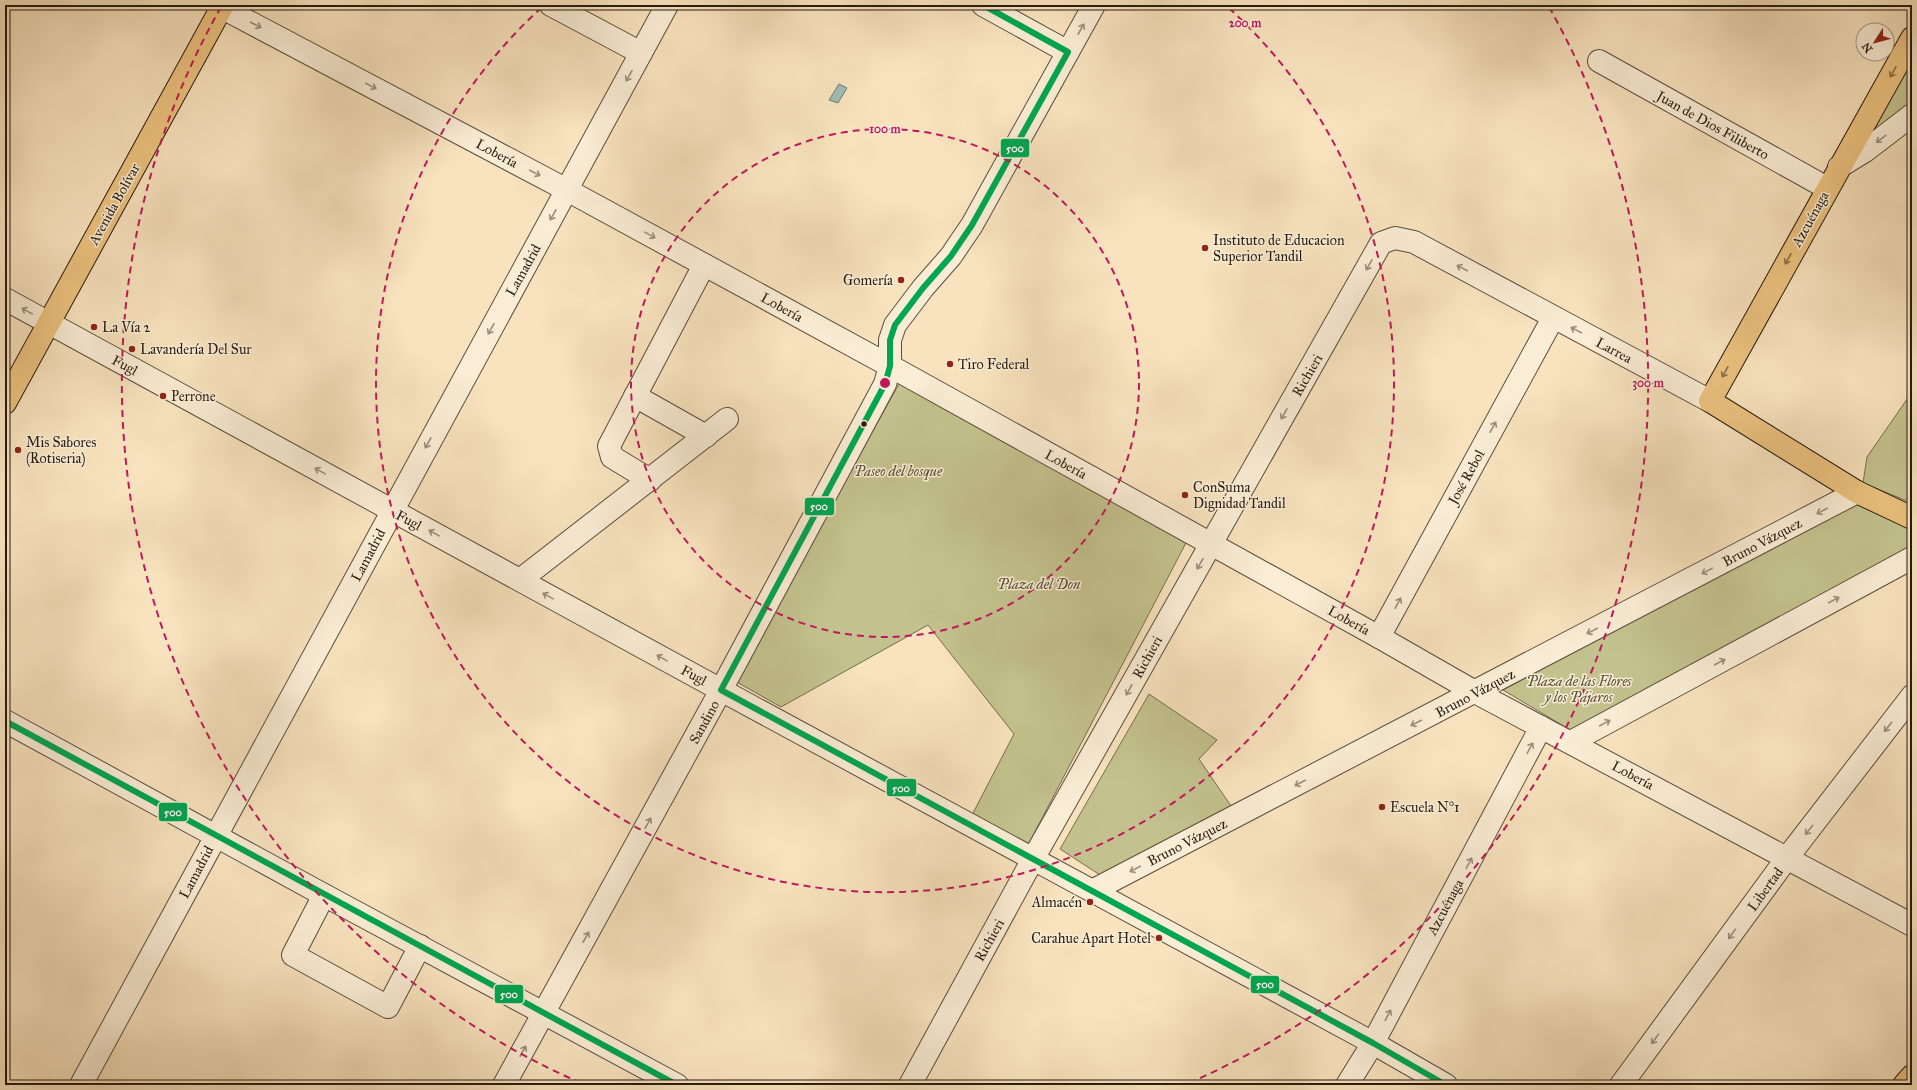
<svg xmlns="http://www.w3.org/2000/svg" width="1917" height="1090" viewBox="0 0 1917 1090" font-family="'IM FELL Great Primer',serif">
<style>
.green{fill:#c3c28e;stroke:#746e50}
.water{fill:#9dbeb4;stroke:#6d7d73}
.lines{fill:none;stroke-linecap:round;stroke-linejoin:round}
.minor-casing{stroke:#5a4d3c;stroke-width:24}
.major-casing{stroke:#261b11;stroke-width:24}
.minor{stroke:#faedd5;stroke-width:22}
.major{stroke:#ecc27f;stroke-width:22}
.bus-1-casing{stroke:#faedd5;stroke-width:9}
.bus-1{stroke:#00a651;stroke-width:6}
.oneway{stroke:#9b8e7d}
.oneway2{stroke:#896e48}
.ring{fill:none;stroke:#c2185b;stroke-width:2;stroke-dasharray:7 5}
.poi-dot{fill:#8f2418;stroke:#faedd5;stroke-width:1.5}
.bus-dot{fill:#261b11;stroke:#faedd5;stroke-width:1.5}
.labels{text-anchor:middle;stroke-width:3;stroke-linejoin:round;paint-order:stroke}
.street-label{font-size:14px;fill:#261b11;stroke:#faedd5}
.poi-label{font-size:14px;fill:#261b11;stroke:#faedd5;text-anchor:start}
.park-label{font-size:14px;font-style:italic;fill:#554d36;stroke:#faedd5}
.centre{fill:#c2185b;stroke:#faedd5;stroke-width:2}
.ring-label{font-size:12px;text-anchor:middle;font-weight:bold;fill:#c2185b;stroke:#faedd5;stroke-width:3;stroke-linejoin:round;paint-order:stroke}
.line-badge{stroke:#faedd5;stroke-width:1.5}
.badge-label{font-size:11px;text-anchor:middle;font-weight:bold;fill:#fff}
</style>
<rect width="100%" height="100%" fill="#f8e3be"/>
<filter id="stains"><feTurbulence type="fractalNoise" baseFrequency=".005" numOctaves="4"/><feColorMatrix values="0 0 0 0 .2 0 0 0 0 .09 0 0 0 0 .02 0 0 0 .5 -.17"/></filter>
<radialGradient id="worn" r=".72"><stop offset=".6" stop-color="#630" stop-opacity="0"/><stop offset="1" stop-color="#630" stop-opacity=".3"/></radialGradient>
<g class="green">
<path d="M 1912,60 L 1912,110 L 1864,145 Z"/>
<path d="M 900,382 L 1188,539 L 1028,845 L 972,815 L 1014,734 L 928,625 L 781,707 L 735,681 Z"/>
<path d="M 1912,392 L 1912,503 L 1863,483 L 1867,457 Z"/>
<path d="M 1857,500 L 1912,531 L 1912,545 L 1572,731 L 1503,690 Z"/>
<path d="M 1149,694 L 1217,740 L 1199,759 L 1231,806 L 1100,875 L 1060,849 Z"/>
</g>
<path class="water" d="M 839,84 L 847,88 L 838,103 L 829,100 Z"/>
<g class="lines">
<g class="minor-casing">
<g id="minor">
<path d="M 217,5 L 567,190 L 890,366 L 1379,637 L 1475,692 L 1912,925"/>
<path d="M 551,5 L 641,53"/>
<path d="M 983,5 L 1068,52"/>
<path d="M 1599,61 L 1827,188"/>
<path d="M 1839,167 L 1865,151 L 1912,115"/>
<path d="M 5,299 L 721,690 L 1373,1043 L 1446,1085"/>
<path d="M 635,396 L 706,436"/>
<path d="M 650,480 L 612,457 L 609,446 L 704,265"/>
<path d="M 520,580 L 727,419"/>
<path d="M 1379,637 L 1553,318"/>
<path d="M 5,721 L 324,895 L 677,1085"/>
<path d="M 1571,742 L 1912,558"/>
<path d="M 1092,891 L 1857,492"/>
<path d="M 324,895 L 293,955 L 388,1007 L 420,946"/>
<path d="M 81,1085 L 667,5"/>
<path d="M 504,1085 L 721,690 L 885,384 L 890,366 L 890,340 L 895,325 L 923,288 L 951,256 L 972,225 L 1094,5"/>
<path d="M 910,1085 L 1033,859 L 1381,243 L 1395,238 L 1414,242 L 1710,401"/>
<path d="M 1347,1085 L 1373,1043 L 1541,727"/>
<path d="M 1621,1085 L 1787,858 L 1912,696"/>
</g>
</g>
<g class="major-casing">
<g id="major">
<path d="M 1912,38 L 1710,401 L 1857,492 L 1912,518"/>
<path d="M 5,403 L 223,5"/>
<path d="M 1904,1085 L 1912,1076"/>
</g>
</g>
<use href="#minor" class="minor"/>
<use href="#major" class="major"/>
<g class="bus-1-casing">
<g id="bus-1">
<path d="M 983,5 L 1068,52 L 972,225 L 951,256 L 923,288 L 895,325 L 890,340 L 890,366 L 885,384 L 721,690 L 1373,1043 L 1446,1085"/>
<path d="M 5,721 L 677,1085"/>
</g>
</g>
<use href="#bus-1" class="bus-1"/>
</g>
<defs><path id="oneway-shaft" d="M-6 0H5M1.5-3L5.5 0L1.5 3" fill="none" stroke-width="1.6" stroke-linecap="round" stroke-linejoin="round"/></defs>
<g class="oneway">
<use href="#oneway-shaft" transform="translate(256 25) rotate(28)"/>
<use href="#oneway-shaft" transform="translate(1081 29) rotate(-61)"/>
<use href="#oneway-shaft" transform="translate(629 76) rotate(119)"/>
<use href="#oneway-shaft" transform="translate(371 86) rotate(28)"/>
<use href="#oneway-shaft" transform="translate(1881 139) rotate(143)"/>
<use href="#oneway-shaft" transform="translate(535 173) rotate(28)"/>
<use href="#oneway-shaft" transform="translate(553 215) rotate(119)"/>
<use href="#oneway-shaft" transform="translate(650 235) rotate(29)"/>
<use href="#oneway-shaft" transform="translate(1369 265) rotate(120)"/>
<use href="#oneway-shaft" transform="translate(1462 268) rotate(-152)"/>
<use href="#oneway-shaft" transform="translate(27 311) rotate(-151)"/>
<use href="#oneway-shaft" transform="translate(491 329) rotate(119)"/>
<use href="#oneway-shaft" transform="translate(1576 330) rotate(-152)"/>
<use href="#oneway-shaft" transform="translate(1284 414) rotate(120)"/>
<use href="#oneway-shaft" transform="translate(1493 427) rotate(-61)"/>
<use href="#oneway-shaft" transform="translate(428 443) rotate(119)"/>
<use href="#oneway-shaft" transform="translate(320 471) rotate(-151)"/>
<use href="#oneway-shaft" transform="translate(1822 511) rotate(152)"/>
<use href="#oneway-shaft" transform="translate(434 533) rotate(-151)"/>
<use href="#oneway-shaft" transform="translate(1200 564) rotate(119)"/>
<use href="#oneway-shaft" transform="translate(1707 571) rotate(152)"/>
<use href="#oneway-shaft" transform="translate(548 596) rotate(-151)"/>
<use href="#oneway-shaft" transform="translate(1834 600) rotate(-28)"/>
<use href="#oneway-shaft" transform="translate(1398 603) rotate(-61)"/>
<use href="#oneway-shaft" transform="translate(1592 631) rotate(152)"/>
<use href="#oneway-shaft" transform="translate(662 658) rotate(-151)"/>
<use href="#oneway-shaft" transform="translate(1720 662) rotate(-28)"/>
<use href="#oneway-shaft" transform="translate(1129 690) rotate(119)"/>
<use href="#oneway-shaft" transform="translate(1416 723) rotate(153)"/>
<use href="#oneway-shaft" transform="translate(1605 723) rotate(-28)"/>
<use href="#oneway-shaft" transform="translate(1888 727) rotate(128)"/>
<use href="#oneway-shaft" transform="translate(1530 748) rotate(-62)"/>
<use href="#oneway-shaft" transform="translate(1300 783) rotate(153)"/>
<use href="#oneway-shaft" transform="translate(648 823) rotate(-61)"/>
<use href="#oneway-shaft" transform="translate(1809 830) rotate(128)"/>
<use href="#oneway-shaft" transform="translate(1469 863) rotate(-62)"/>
<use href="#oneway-shaft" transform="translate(1135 869) rotate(153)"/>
<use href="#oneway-shaft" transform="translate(1732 934) rotate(126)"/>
<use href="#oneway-shaft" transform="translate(586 937) rotate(-61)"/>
<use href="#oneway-shaft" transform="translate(1388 1015) rotate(-62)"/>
<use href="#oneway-shaft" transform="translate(1655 1039) rotate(126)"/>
<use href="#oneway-shaft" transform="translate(523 1051) rotate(-61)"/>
</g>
<g class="oneway2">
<use href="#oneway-shaft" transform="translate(1893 72) rotate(119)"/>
<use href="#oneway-shaft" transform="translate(1788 259) rotate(119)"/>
<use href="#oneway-shaft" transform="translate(1725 372) rotate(119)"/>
</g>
<g class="ring">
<circle cx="885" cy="383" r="254"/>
<path d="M1229 8A509 509 0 1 1 541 8"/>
<path d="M581 1083A763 763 0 0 1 221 7M1549 7A763 763 0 0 1 1189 1083"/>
</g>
<g class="poi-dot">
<circle cx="1205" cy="248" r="4"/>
<circle cx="901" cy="280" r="4"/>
<circle cx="94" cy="327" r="4"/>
<circle cx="132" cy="349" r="4"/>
<circle cx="950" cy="364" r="4"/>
<circle cx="163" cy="396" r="4"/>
<circle cx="18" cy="450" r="4"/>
<circle cx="1185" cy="495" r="4"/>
<circle cx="1382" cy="807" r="4"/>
<circle cx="1090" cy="902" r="4"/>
<circle cx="1159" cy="938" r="4"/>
</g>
<circle class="bus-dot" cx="864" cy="424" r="3.5"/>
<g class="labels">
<g class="street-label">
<text transform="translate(1713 125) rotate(29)" y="5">Juan de Dios Filiberto</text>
<text transform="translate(497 153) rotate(28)" y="5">Lobería</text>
<text transform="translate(114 204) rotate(-61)" y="5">Avenida Bolívar</text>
<text transform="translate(1810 219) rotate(-61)" y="5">Azcuénaga</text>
<text transform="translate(523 270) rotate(-61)" y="5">Lamadrid</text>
<text transform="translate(782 307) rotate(29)" y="5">Lobería</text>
<text transform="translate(1614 350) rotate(28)" y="5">Larrea</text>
<text transform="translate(125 365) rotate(29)" y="5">Fugl</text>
<text transform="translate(1307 375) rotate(-60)" y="5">Richieri</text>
<text transform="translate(1066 464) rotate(29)" y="5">Lobería</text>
<text transform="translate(1466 477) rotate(-61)" y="5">José Rebol</text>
<text transform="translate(409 520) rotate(29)" y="5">Fugl</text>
<text transform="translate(1762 542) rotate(-28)" y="5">Bruno Vázquez</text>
<text transform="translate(368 555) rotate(-62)" y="5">Lamadrid</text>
<text transform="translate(1349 620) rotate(29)" y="5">Lobería</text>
<text transform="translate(1147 657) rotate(-61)" y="5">Richieri</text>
<text transform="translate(694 675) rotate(29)" y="5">Fugl</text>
<text transform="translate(1475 693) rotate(-28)" y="5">Bruno Vázquez</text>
<text transform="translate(704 722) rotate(-61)" y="5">Sandino</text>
<text transform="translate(1633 775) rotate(28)" y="5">Lobería</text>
<text transform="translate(1187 842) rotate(-27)" y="5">Bruno Vázquez</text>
<text transform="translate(196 872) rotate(-62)" y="5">Lamadrid</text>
<text transform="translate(1765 889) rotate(-54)" y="5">Libertad</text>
<text transform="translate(1445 907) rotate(-62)" y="5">Azcuénaga</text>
<text transform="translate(989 940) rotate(-61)" y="5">Richieri</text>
</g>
<g class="poi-label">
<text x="1213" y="245">Instituto de Educacion<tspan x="1213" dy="16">Superior Tandil</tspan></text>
<text x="893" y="285" text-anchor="end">Gomería</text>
<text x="102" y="332">La Vía 2</text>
<text x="140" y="354">Lavandería Del Sur</text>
<text x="958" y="369">Tiro Federal</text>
<text x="171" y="401">Perrone</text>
<text x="26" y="447">Mis Sabores<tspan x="26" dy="16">(Rotiseria)</tspan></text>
<text x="1193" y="492">ConSuma<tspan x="1193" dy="16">Dignidad Tandil</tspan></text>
<text x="1390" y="812">Escuela N°1</text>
<text x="1082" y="907" text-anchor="end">Almacén</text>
<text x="1151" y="943" text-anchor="end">Carahue Apart Hotel</text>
</g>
<g class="park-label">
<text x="898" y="476">Paseo del bosque</text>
<text x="1039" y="589">Plaza del Don</text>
<text x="1579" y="686">Plaza de las Flores<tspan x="1579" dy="16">y los Pájaros</tspan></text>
</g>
</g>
<circle cx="885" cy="383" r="6" class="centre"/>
<g class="ring-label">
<text x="1245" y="27">200 m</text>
<text x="885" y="133">100 m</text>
<text x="1648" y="387">300 m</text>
</g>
<g class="line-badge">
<rect x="1000" y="138" width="30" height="20" rx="4" fill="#00a651"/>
<rect x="804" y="497" width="31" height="19" rx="4" fill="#00a651"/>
<rect x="886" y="778" width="31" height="19" rx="4" fill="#00a651"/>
<rect x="158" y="802" width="30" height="20" rx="4" fill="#00a651"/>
<rect x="1250" y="975" width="30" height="19" rx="4" fill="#00a651"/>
<rect x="494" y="984" width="30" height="20" rx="4" fill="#00a651"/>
</g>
<g class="badge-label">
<text x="1015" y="152">500</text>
<text x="819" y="510">500</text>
<text x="901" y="792">500</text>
<text x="173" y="816">500</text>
<text x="1265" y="988">500</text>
<text x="509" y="998">500</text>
</g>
<rect width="1917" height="1090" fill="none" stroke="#f8e3be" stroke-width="20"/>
<rect x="6" y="6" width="1905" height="1078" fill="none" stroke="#261b11" stroke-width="2"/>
<rect x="10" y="10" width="1897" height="1070" fill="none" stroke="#261b11"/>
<g transform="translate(1875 42) rotate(234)"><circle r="19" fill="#faedd5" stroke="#a59987"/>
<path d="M0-3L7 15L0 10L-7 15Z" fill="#8f2418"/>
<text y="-6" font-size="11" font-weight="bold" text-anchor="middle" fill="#261b11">N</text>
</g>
<rect width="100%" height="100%" filter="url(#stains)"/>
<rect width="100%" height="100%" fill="url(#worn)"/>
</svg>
